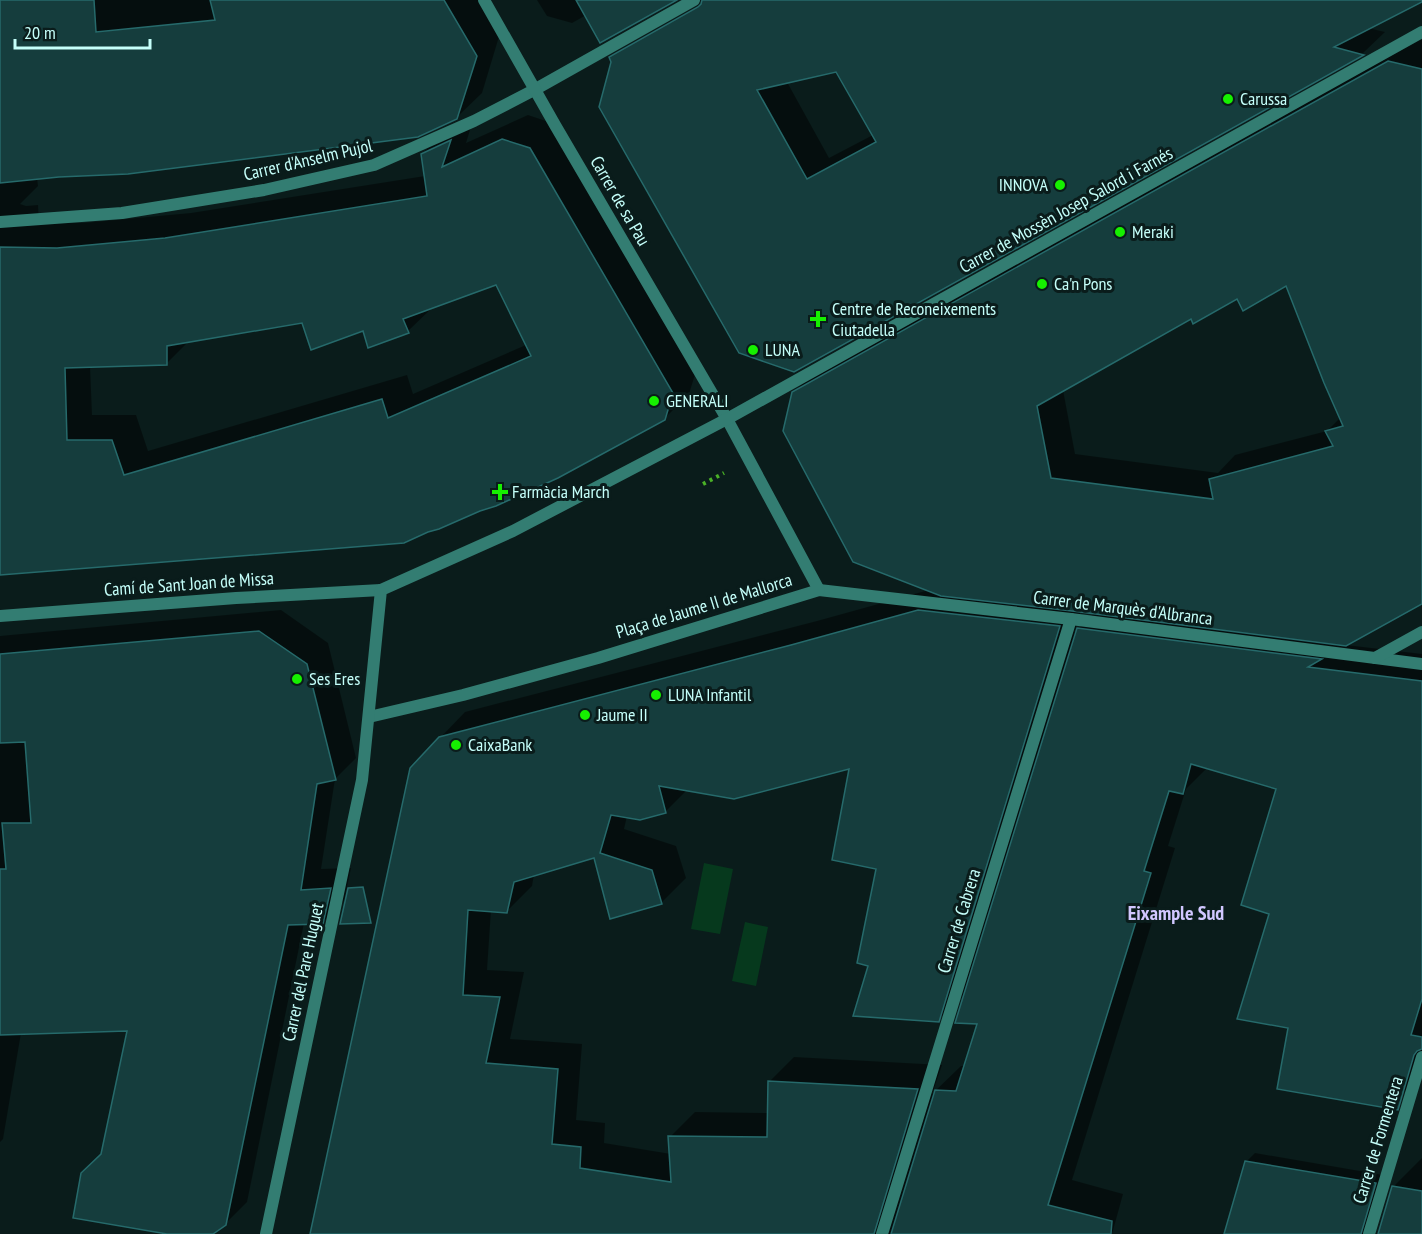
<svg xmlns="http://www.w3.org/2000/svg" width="1422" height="1234" viewBox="0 0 1422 1234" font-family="'PT Sans Narrow',sans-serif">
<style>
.water{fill:#06391d}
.shadow{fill:#0007;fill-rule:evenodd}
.building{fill:#153d3d;stroke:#266a6b;stroke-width:1.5;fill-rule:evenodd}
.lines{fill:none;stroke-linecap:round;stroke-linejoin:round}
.path{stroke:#4ab127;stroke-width:4;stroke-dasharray:3 4.5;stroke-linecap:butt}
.minor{stroke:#337d72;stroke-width:12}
.poi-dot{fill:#16f000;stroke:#0a1c1b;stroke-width:2}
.labels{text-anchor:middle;stroke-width:6;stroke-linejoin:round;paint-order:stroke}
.poi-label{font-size:18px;fill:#c5fffa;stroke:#0a1c1b;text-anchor:start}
.street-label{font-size:18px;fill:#c5fffa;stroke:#0a1c1b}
.neighbourhood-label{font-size:20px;font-weight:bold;fill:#d1c7ff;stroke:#0a1c1b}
</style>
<rect width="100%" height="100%" fill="#0a1c1b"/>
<g class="water">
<path d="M 704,863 L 733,869 L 720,934 L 691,929 Z"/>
<path d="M 745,922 L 768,927 L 756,986 L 732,981 Z"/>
</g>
<g class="shadow">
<path d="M 0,0 L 483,0 L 501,30 L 482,93 L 456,118 L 37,178 L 38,186 L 20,204 L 26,206 L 38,205 L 39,223 L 83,223 L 191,213 L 425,176 L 422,154 L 447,129 L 474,117 L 466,143 L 528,115 L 555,124 L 697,368 L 689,394 L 664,419 L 0,572 ZM 497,283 L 526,345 L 413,394 L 407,375 L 148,451 L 136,415 L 92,415 L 90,366 L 167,363 L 190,340 L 303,322 L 363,329 L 408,331 L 433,307 Z"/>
<path d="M 537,0 L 613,0 L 572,23 L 547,16 Z"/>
<path d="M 733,0 L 1422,0 L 1368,28 L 1385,32 L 1363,53 L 794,371 ZM 837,70 L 873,135 L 829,158 L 787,82 Z"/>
<path d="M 1422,39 L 1422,602 L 1346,645 L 1422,654 L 1422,1060 L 1414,1082 L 1389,1107 L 1290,1027 L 1271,913 L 1277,788 L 1207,768 L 1186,789 L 1168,846 L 1175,848 L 1072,1180 L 1123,1194 L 1112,1234 L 312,1234 L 440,738 L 465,712 L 817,621 L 929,590 L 793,393 L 818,368 ZM 1287,284 L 1341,417 L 1327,431 L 1235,455 L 1218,473 L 1075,454 L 1063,390 L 1191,317 L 1238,297 ZM 1081,610 L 1095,612 L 1074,633 ZM 851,767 L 878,868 L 870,965 L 938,1020 L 967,992 L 979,1023 L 965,1066 L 961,1066 L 932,1094 L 942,1065 L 794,1057 L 770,1081 L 769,1113 L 695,1112 L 670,1137 L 671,1154 L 604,1143 L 605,1123 L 576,1120 L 582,1044 L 510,1039 L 524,972 L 487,970 L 491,910 L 507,911 L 532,886 L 534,874 L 595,857 L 661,903 L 686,878 L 676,846 L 624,829 L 627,816 L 665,812 L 688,789 Z"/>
<path d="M 281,610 L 328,643 L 356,758 L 335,779 L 321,869 L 351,868 L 344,901 L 322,923 L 304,923 L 247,1202 L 225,1224 L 210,1234 L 161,1234 L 162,1232 L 102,1154 L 128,1030 L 21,1033 L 3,1139 L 0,1142 L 0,636 Z"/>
<path d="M 1255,1153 L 1383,1175 L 1365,1234 L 1345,1234 L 1247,1161 Z"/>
<path d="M 1422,1158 L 1422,1234 L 1379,1234 L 1393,1187 Z"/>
</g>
<g class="building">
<path d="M 0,0 L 94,0 L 96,32 L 215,20 L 210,0 L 444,0 L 477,56 L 457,119 L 418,137 L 128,174 L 59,177 L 0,183 Z"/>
<path d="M 576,0 L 677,0 L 600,43 Z"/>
<path d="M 702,0 L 1422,0 L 1422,2 L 1334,47 L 1364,55 L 794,372 L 739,353 L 599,107 L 611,62 L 609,57 L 698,7 L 701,4 ZM 836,72 L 876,142 L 807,179 L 757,90 Z"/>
<path d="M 1388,61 L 1422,69 L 1422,604 L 1346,646 L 1072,611 L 941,596 L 853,562 L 783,431 L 792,392 ZM 1286,286 L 1324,383 L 1343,426 L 1325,431 L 1333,446 L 1209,479 L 1213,499 L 1051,478 L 1037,406 L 1191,319 L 1193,324 L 1237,299 L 1243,311 Z"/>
<path d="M 502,139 L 530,148 L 673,393 L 665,420 L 558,478 L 496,506 L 480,511 L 439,529 L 428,532 L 404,543 L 0,575 L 0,247 L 57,248 L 165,238 L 427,196 L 421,154 L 451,140 L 442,167 ZM 496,285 L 531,356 L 388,418 L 382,399 L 124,475 L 112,440 L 67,440 L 65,368 L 167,365 L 167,346 L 302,323 L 311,350 L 363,331 L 368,348 L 409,333 L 403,319 Z"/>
<path d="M 918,610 L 1060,626 L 939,1022 L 853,1016 L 868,966 L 857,963 L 876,869 L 832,860 L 849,769 L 734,799 L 659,786 L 666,813 L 640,820 L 611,815 L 600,853 L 652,870 L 662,904 L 610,919 L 594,858 L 514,882 L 507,913 L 468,910 L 463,995 L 500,997 L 486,1063 L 558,1069 L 552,1144 L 581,1147 L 580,1168 L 671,1182 L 668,1136 L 767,1137 L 768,1081 L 918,1089 L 874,1234 L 310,1234 L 410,768 L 439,737 L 791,645 Z"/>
<path d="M 1077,628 L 1322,659 L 1308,667 L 1422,681 L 1422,999 L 1411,1035 L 1422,1037 L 1422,1049 L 1417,1051 L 1414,1055 L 1398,1110 L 1277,1089 L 1288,1028 L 1237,1019 L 1269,914 L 1241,905 L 1276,789 L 1191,764 L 1183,794 L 1169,791 L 1144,871 L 1151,873 L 1048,1205 L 1112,1221 L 1111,1234 L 891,1234 L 935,1090 L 956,1091 L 977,1024 L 955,1023 Z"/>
<path d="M 259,631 L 307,664 L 336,780 L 317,784 L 301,890 L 331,888 L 323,924 L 288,925 L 226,1225 L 213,1234 L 167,1234 L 73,1218 L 81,1173 L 101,1154 L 127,1031 L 0,1035 L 0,869 L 6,869 L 2,823 L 31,823 L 25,742 L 0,743 L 0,654 Z"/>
<path d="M 363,887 L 371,923 L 340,924 L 348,888 Z"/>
<path d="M 1245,1161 L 1376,1183 L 1361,1234 L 1224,1234 Z"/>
<path d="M 1392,1186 L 1422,1191 L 1422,1234 L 1378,1234 Z"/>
</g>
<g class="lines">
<path class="path" d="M 703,484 L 724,473"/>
<g class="minor">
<path d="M 0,222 L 122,213 L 264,190 L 374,165 L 474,121 L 534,90 L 694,0"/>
<path d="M 819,590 L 1071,619 L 1422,664"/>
<path d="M 0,616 L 236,598 L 381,590"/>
<path d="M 1375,658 L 1422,632"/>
<path d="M 369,717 L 463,695 L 598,658 L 819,590 L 727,419 L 555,125 L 484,0"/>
<path d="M 266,1234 L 362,780 L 381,590 L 513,531 L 727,419 L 1422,32"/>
<path d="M 882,1234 L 1071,619"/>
<path d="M 1369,1234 L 1422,1057"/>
</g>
</g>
<g class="poi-dot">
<circle cx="1228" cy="99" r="6"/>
<circle cx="1060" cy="185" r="6"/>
<circle cx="1120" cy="232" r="6"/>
<circle cx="1042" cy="284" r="6"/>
<path d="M815 310h6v6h6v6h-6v6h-6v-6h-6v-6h6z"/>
<circle cx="753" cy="350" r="6"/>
<circle cx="654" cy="401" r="6"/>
<path d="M497 483h6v6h6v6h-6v6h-6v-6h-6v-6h6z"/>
<circle cx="297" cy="679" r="6"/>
<circle cx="656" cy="695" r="6"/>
<circle cx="585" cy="715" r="6"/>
<circle cx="456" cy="745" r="6"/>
</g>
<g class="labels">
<g class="poi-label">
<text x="1240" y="105">Carussa</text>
<text x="1048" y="191" text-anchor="end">INNOVA</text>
<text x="1132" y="238">Meraki</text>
<text x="1054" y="290">Ca'n Pons</text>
<text x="832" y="315">Centre de Reconeixements<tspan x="832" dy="21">Ciutadella</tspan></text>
<text x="765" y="356">LUNA</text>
<text x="666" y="407">GENERALI</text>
<text x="512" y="498">Farmàcia March</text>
<text x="309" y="685">Ses Eres</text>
<text x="668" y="701">LUNA Infantil</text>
<text x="597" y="721">Jaume II</text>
<text x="468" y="751">CaixaBank</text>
</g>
<g class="street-label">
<text transform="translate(308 160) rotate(-13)" y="6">Carrer d'Anselm Pujol</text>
<text transform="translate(620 201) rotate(60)" y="6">Carrer de sa Pau</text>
<text transform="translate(1066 210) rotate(-29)" y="6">Carrer de Mossèn Josep Salord i Farnés</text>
<text transform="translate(189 584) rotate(-4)" y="6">Camí de Sant Joan de Missa</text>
<text transform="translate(704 606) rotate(-17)" y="6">Plaça de Jaume II de Mallorca</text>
<text transform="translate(1123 608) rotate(7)" y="6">Carrer de Marquès d'Albranca</text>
<text transform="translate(959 921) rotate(-73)" y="6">Carrer de Cabrera</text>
<text transform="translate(303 972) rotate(-78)" y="6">Carrer del Pare Huguet</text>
<text transform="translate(1378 1140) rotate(-73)" y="6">Carrer de Formentera</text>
</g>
<g class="neighbourhood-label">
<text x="1176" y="920">Eixample Sud</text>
</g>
</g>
<path d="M15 39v9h135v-9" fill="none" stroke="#c5fffa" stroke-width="3"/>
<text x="24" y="39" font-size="18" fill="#c5fffa" stroke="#0a1c1b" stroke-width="4.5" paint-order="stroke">20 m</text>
</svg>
